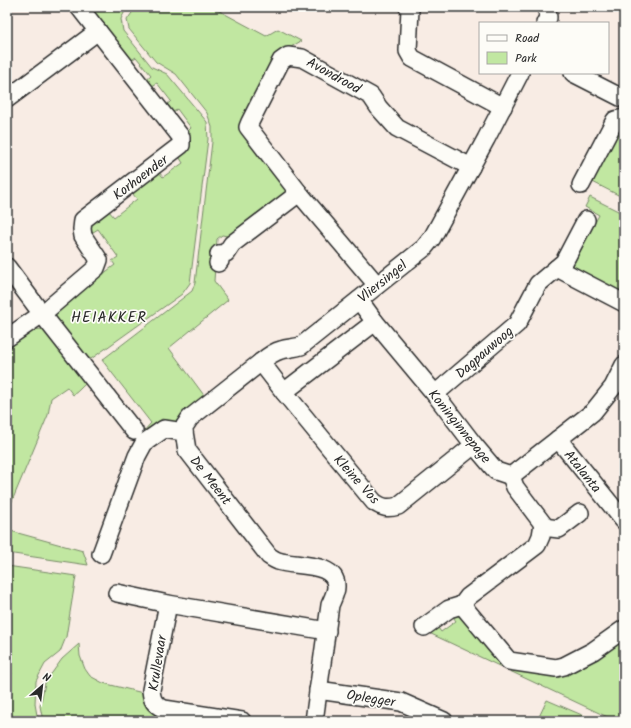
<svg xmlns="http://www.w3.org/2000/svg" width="631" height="728" viewBox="0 0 631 728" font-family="Kalam,sans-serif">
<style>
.green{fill:#c1e7a1;stroke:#768966}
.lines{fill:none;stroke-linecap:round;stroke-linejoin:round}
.minor-casing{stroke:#2b2b2b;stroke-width:20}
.minor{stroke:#fdfcf7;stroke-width:17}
.labels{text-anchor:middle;stroke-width:3.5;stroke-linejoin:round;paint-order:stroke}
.street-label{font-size:14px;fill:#2b2b2b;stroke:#fdfcf7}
.neighbourhood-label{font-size:15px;letter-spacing:1px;fill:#2b2b2b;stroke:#fdfcf7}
</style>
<rect width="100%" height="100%" fill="#f8ece4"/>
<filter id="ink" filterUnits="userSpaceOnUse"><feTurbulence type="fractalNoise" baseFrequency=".025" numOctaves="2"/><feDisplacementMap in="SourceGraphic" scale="8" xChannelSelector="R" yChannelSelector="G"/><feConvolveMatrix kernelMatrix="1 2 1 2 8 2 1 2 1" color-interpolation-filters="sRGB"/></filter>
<g filter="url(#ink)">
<g class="green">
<path d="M 83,7 L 127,7 L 121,19 L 123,31 L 152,67 L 167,74 L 207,122 L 208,139 L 190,283 L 182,294 L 91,359 L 79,353 L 55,318 L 56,309 L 115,265 L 112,261 L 118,257 L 98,229 L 90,234 L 90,224 L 108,210 L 114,217 L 137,199 L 131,192 L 158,171 L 163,177 L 183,163 L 178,155 L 186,133 L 191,128 L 177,109 L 170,115 L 164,107 L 171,101 L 157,83 L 149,88 L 144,81 L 151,75 L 136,57 L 129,62 Z"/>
<path d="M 136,7 L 212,7 L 266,36 L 278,29 L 301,41 L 279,54 L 244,126 L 293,189 L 232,237 L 222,235 L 217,239 L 214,281 L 228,300 L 169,348 L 206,398 L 183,424 L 162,419 L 143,432 L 151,423 L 102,360 L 192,291 L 195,283 L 212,142 L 212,127 L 207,113 L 176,74 L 156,62 L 129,29 L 127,20 Z"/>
<path d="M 619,125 L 624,127 L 624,198 L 577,174 L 581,167 Z"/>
<path d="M 590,197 L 624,214 L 624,296 L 572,267 L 599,215 L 585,207 Z"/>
<path d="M 42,329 L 80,376 L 89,381 C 83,385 79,391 73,395 L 67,387 L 51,398 L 48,415 L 7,513 L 7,346 L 30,330 Z"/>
<path d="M 7,530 L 83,551 L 88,565 L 7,553 Z"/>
<path d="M 7,566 L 76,576 L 66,637 L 60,652 L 45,664 L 36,681 L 35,704 L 38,721 L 7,721 L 7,675 L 12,674 L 7,662 Z"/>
<path d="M 451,614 L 461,614 L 508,666 L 562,673 L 624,630 L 624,721 L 616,721 L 427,632 L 436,625 L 441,632 L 456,621 Z"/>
<path d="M 79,644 L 80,656 L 85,669 L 90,676 L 103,683 L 147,694 L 158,709 L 156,720 L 162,721 L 43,721 L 40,706 L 46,679 L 52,673 L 62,659 Z"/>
<path d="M 547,700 L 596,721 L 537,721 Z"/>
</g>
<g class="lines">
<g class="minor-casing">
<g id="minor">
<path d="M 408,7 L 410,9 L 408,51 L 412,58 L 503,107"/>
<path d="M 545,23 L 548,18 L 547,7"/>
<path d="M 573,73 L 624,99"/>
<path d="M 7,99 L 98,31"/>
<path d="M 581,185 L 615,120 L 624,118"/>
<path d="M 218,263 L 220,261 L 219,254 L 226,253 L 232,244 L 299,193"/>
<path d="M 7,267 L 42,314 L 134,431"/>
<path d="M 557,268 L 624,303"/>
<path d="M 377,285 L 299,193 L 248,127 L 250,122 L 281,61 L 288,56 L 302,58 L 371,96 L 379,108 L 397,128 L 471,167"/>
<path d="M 359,300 L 375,322 L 435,394 L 474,445 L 496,471 L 511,476 L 593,412 L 613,387 L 624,365"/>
<path d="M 7,338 L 42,314 L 96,268 L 99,260 L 83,236 L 82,229 L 83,220 L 181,145 L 181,137 L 79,7"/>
<path d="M 261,362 L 284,392 L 374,502 C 383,508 388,509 398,506 L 474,445"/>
<path d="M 284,392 L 375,322"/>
<path d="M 435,394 L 517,324 L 538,284 L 564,262 L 586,220"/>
<path d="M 184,432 L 184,427 L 190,418 L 261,362 C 267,357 273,352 281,350 C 288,348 294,348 301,346 L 424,248 L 432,238 L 486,139 L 520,73"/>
<path d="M 558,439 L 624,521"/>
<path d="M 511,476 L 515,487 L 543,524 L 541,536 L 537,545 L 468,597 L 462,605 L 509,661 L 556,668 L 564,666 L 593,651 L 624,629"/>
<path d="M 543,527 L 559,529 L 580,513"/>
<path d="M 101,554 L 137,456 L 144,443 L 164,429 L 184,432 L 187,450 L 269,556 C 272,558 275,560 278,561 C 293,567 337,561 336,587 C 336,593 332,600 330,605 L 314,721"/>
<path d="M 117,593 L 168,604 L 327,631"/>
<path d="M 168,604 L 151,690 C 152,701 154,704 164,709 L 242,721"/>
<path d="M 424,627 L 449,609 L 462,605"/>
<path d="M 318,690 L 401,702 L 444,721"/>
</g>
</g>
<use href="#minor" class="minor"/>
</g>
</g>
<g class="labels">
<g class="street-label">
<text transform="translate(334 75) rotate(29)" y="5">Avondrood</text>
<text transform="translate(140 177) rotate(-37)" y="5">Korhoender</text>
<text transform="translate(382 281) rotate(-39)" y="5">Vliersingel</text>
<text transform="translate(484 352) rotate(-41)" y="5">Dagpauwoog</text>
<text transform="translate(460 426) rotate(51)" y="5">Koninginnepage</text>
<text transform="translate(583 471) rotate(51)" y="5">Atalanta</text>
<text transform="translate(357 479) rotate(48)" y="5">Kleine Vos</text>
<text transform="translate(211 480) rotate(52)" y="5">De Meent</text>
<text transform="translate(157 663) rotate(-81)" y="5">Krullevaar</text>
<text transform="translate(371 698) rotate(9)" y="5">Oplegger</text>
</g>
<g class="neighbourhood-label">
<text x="109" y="322">HEIAKKER</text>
</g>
</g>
<rect width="631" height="728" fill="none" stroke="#fdfcf7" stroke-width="24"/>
<rect x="12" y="12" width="607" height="704" fill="none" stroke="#2b2b2b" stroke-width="1.5" filter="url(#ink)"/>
<rect x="479" y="22" width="130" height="52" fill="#fdfcf7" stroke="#a9a8a5"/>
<rect x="487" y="35" width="20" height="6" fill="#fdfcf7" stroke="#a9a8a5"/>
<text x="515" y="42" font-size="12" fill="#2b2b2b">Road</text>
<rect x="487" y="52" width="20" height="12" fill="#c1e7a1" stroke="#a9a8a5"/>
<text x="515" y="62" font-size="12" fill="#2b2b2b">Park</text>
<g transform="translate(42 686) rotate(28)" stroke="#fdfcf7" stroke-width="3" paint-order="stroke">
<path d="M0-3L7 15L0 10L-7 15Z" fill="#2b2b2b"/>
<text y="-6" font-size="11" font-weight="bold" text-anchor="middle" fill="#2b2b2b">N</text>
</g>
</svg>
